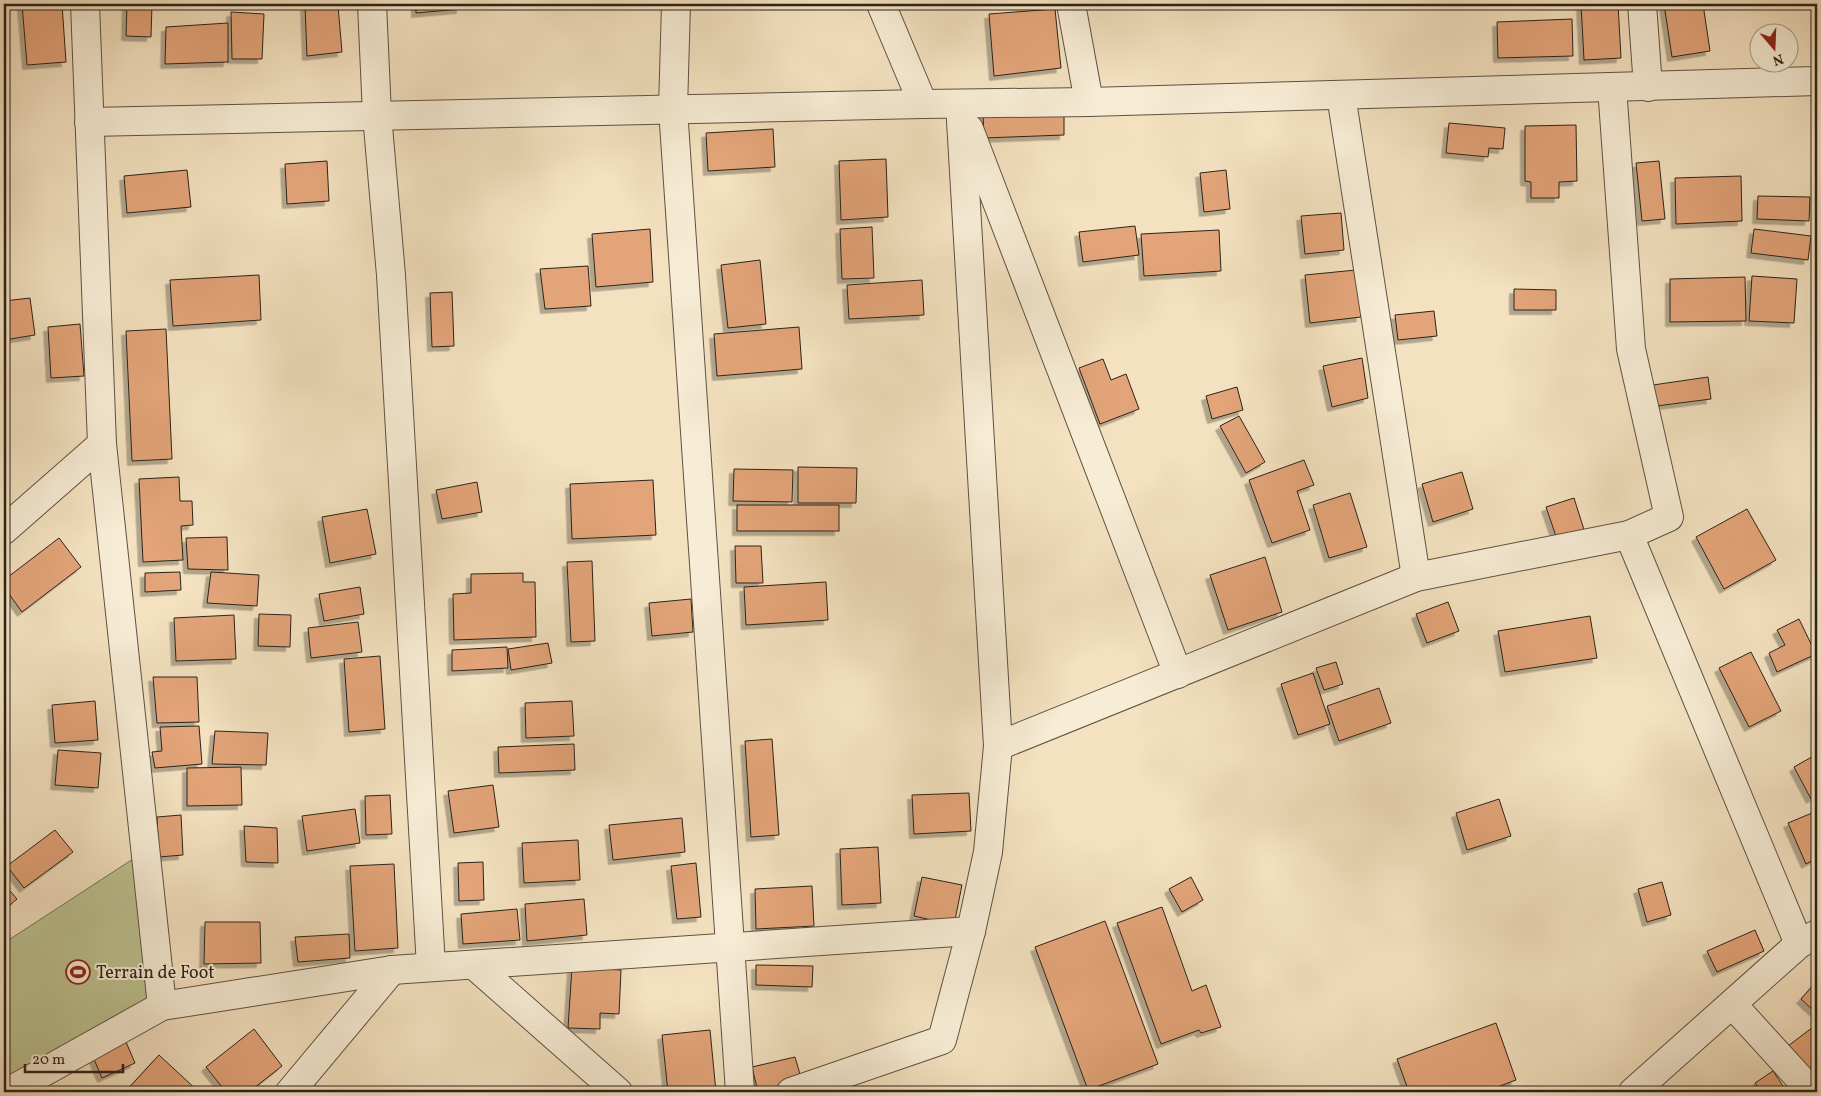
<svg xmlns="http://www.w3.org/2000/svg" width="1821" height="1096" viewBox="0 0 1821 1096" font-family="Vollkorn,serif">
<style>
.green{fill:#bdc291;stroke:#747256}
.building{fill:#e3a479;stroke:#2b231a;filter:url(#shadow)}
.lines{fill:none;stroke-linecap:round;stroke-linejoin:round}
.minor-casing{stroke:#5d5243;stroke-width:30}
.minor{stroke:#f7ecd5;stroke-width:28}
.labels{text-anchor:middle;stroke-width:4;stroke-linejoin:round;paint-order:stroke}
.poi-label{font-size:18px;fill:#2b231a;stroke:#f7ecd5;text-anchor:start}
</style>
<defs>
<filter id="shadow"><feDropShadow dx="-4.5" dy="4.5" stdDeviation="0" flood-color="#0004"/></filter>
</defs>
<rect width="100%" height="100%" fill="#f3e1bf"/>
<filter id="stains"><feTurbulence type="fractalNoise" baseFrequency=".004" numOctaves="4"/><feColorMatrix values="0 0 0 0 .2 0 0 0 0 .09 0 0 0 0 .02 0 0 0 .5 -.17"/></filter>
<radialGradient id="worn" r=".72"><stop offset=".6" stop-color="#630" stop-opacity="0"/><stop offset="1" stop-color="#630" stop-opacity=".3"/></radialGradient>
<path class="green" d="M 133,859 L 156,1002 L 4,1086 L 4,943 Z"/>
<g class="building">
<path d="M 22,4 L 62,4 L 66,62 L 27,65 Z"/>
<path d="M 127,4 L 152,4 L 151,37 L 126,36 Z"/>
<path d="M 416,4 L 461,4 L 461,9 L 416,13 Z"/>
<path d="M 1581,4 L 1618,4 L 1621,58 L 1584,60 Z"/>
<path d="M 1664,4 L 1703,4 L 1710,51 L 1672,57 Z"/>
<path d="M 305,6 L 338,6 L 342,52 L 307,56 Z"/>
<path d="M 1055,9 L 1061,68 L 994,76 L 989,14 Z"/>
<path d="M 231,12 L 264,14 L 262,59 L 232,59 Z"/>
<path d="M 1572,19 L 1573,56 L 1498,58 L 1497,22 Z"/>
<path d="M 228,23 L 228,62 L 165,64 L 166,27 Z"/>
<path d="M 1064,112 L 1064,135 L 984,138 L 983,113 Z"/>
<path d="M 1449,123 L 1505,128 L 1503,149 L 1489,148 L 1488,157 L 1446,153 Z"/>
<path d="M 1576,125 L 1577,181 L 1559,182 L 1559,198 L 1531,198 L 1531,182 L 1525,181 L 1525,126 Z"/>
<path d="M 773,129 L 775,167 L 708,171 L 706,133 Z"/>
<path d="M 886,159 L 888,217 L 841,220 L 839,161 Z"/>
<path d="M 327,161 L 329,201 L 287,204 L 285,164 Z"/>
<path d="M 1659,161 L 1665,219 L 1642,221 L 1636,163 Z"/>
<path d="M 187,170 L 191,207 L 127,213 L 124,176 Z"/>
<path d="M 1226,170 L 1230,209 L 1204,212 L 1200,173 Z"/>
<path d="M 1741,176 L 1742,221 L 1676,224 L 1675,178 Z"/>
<path d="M 1758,196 L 1810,197 L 1809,221 L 1757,219 Z"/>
<path d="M 1341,213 L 1344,250 L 1305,254 L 1301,216 Z"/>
<path d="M 1135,226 L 1139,255 L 1083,262 L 1079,232 Z"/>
<path d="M 872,227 L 874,278 L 842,279 L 840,229 Z"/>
<path d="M 650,229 L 653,282 L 596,287 L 592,234 Z"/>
<path d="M 1754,229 L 1811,236 L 1808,260 L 1751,253 Z"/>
<path d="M 1219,230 L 1221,271 L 1144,276 L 1141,234 Z"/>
<path d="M 760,260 L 766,324 L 728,328 L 721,265 Z"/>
<path d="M 588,266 L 591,306 L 545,309 L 540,269 Z"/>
<path d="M 1356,270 L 1361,317 L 1310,323 L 1305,275 Z"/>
<path d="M 259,275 L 261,320 L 173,326 L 170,280 Z"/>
<path d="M 1752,276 L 1797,279 L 1794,323 L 1749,321 Z"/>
<path d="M 1745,277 L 1746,321 L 1670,322 L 1670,279 Z"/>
<path d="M 922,280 L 924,315 L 849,319 L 847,285 Z"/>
<path d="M 1514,289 L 1556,290 L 1556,310 L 1514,310 Z"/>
<path d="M 452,292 L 454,346 L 432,347 L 430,293 Z"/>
<path d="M 30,298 L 35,335 L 4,340 L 4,301 Z"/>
<path d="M 1434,311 L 1437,336 L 1398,340 L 1395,315 Z"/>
<path d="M 80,324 L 84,376 L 51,378 L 48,327 Z"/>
<path d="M 799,327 L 802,369 L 717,376 L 714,334 Z"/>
<path d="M 166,329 L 172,459 L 132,461 L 126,331 Z"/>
<path d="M 1362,358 L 1368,398 L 1332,407 L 1323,366 Z"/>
<path d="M 1103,359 L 1111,380 L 1126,374 L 1139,409 L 1100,424 L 1079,368 Z"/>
<path d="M 1708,377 L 1711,399 L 1656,406 L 1653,385 Z"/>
<path d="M 1237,387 L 1243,410 L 1212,419 L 1206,396 Z"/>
<path d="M 1239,416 L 1265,462 L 1246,473 L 1220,426 Z"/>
<path d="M 1304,460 L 1314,485 L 1297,491 L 1310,530 L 1272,543 L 1249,480 Z"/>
<path d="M 798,467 L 857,468 L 856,503 L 798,503 Z"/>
<path d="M 734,469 L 793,470 L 792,502 L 733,501 Z"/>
<path d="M 1462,472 L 1473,509 L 1433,522 L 1422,484 Z"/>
<path d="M 179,477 L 180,501 L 192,501 L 193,525 L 181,526 L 183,560 L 143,562 L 139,479 Z"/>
<path d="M 653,480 L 656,535 L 572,539 L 570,484 Z"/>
<path d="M 477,482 L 482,512 L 442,519 L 436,490 Z"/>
<path d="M 1350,493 L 1367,547 L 1329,558 L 1313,505 Z"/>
<path d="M 1574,498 L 1586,536 L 1559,545 L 1546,507 Z"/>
<rect x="737" y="505" width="102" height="26"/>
<path d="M 367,509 L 376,554 L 330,563 L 322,517 Z"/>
<path d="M 1747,509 L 1776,560 L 1724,589 L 1696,537 Z"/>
<path d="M 227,537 L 228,570 L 188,569 L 186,538 Z"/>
<path d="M 59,538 L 81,567 L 22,612 L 4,587 L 4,580 Z"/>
<path d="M 735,546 L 761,546 L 763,583 L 736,583 Z"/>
<path d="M 1265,557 L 1282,612 L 1228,630 L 1210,575 Z"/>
<path d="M 592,561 L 595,641 L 571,642 L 567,562 Z"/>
<path d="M 180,572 L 181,590 L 145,592 L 145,573 Z"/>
<path d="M 211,572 L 259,575 L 257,606 L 207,603 Z"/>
<path d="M 523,573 L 523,582 L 535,582 L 536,637 L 454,640 L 453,594 L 471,593 L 471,574 Z"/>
<path d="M 826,582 L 828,620 L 746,625 L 744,587 Z"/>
<path d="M 360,587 L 364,614 L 324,621 L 319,594 Z"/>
<path d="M 691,599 L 693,632 L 652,636 L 649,603 Z"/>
<path d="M 1448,602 L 1459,631 L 1427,643 L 1416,614 Z"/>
<path d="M 259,614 L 291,615 L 290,647 L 258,646 Z"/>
<path d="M 234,615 L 236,659 L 176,661 L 174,618 Z"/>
<path d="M 1590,616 L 1597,658 L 1505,672 L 1498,631 Z"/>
<path d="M 1799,619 L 1816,654 L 1777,672 L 1769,653 L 1785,645 L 1777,630 Z"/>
<path d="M 358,622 L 362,652 L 311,658 L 308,628 Z"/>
<path d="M 548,643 L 552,663 L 511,670 L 508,649 Z"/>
<path d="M 507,647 L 508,668 L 452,671 L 452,650 Z"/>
<path d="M 1751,652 L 1781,711 L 1749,727 L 1719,668 Z"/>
<path d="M 380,656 L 385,729 L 349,732 L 344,659 Z"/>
<path d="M 1336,662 L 1343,684 L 1324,690 L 1316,668 Z"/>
<path d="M 1313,673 L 1330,724 L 1298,735 L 1281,684 Z"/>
<path d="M 153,677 L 197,677 L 199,722 L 157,723 Z"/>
<path d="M 1379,688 L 1391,723 L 1339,741 L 1327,706 Z"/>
<path d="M 95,701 L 98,740 L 55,743 L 52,705 Z"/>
<path d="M 572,701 L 574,736 L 526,738 L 525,703 Z"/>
<path d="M 199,726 L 202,764 L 155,768 L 152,752 L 162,751 L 160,727 Z"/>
<path d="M 215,731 L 268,733 L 266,765 L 212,764 Z"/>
<path d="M 772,739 L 779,835 L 751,837 L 745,741 Z"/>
<path d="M 574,744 L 575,770 L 499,773 L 498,747 Z"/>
<path d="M 58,750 L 101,753 L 98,788 L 55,785 Z"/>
<path d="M 1817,754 L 1817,795 L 1811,799 L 1794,767 Z"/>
<path d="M 241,767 L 242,805 L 187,806 L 187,768 Z"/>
<path d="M 493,785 L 499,827 L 454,833 L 448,791 Z"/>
<path d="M 969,793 L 971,831 L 914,834 L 912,795 Z"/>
<path d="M 390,795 L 392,834 L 366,835 L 365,796 Z"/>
<path d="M 1499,799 L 1511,836 L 1467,850 L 1456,813 Z"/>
<path d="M 355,809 L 360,843 L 307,851 L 302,816 Z"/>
<path d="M 1812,813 L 1817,824 L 1817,858 L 1806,864 L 1788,823 Z"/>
<path d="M 181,815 L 183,855 L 159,857 L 157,817 Z"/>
<path d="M 682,818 L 685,852 L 613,860 L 609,825 Z"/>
<path d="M 244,826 L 277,828 L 278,863 L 246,862 Z"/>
<path d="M 55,830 L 73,852 L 24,888 L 7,866 Z"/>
<path d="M 578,840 L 580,880 L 524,883 L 522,843 Z"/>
<path d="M 878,847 L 881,903 L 842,905 L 840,849 Z"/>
<path d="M 483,862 L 484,900 L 459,901 L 458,863 Z"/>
<path d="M 696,863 L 701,917 L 677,919 L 671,866 Z"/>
<path d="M 394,864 L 398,948 L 355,951 L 350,866 Z"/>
<path d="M 922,877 L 962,885 L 954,925 L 914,916 Z"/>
<path d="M 1191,877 L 1203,900 L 1182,912 L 1169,889 Z"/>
<path d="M 1662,882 L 1671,915 L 1647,922 L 1638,889 Z"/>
<path d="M 4,884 L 17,899 L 4,910 Z"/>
<path d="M 812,886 L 814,926 L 756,929 L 755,889 Z"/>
<path d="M 584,899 L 587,935 L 527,941 L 525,904 Z"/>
<path d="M 1162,907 L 1192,991 L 1206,985 L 1221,1027 L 1201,1033 L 1199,1030 L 1161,1044 L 1117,923 Z"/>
<path d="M 517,909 L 520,940 L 463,944 L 461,914 Z"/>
<path d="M 1105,921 L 1158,1064 L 1088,1090 L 1035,947 Z"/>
<path d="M 205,922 L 260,922 L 261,963 L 204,964 Z"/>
<path d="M 1755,930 L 1764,951 L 1717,972 L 1707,951 Z"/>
<path d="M 349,934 L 350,958 L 298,962 L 295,937 Z"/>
<path d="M 756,965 L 813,966 L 812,987 L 756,985 Z"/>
<path d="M 572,967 L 621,970 L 619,1014 L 600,1013 L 600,1029 L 568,1028 Z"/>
<path d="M 1817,981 L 1817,1011 L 1816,1013 L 1801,999 Z"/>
<path d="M 1496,1023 L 1516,1080 L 1484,1092 L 1409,1092 L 1397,1059 Z"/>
<path d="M 1817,1024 L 1817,1071 L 1810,1076 L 1788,1046 Z"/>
<path d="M 254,1029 L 282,1066 L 249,1092 L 226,1092 L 206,1067 Z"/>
<path d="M 710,1030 L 716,1092 L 668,1092 L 662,1035 Z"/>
<path d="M 126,1042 L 135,1063 L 102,1078 L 93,1057 Z"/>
<path d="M 159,1055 L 199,1092 L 125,1092 Z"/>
<path d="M 795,1057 L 802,1081 L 758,1092 L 752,1067 Z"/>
<path d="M 1773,1071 L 1787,1092 L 1761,1092 L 1755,1083 Z"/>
</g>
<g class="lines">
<g class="minor-casing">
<g id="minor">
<path d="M 372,4 L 377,115 L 391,275 L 431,967"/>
<path d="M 676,4 L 673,109 L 740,1092"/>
<path d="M 881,4 L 923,104"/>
<path d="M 1071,4 L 1089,102"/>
<path d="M 1642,4 L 1648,87"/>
<path d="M 1341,95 L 1416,577"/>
<path d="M 89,122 L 923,104 L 1089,102 L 1817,81"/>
<path d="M 969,129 L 1178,674"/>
<path d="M 4,530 L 102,444"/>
<path d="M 1629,535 L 1799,944"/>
<path d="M 998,746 L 1416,577 L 1629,535 L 1669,517 L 1631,349 L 1612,87"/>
<path d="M 474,965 L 618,1092"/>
<path d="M 1732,1004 L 1812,1092"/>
<path d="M 162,1006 L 392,970 L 971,931"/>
<path d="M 8,1092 L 162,1006 L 102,444 L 85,4"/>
<path d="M 290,1092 L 392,970"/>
<path d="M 791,1092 L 942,1040 L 971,931 L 988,852 L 998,746 L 960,104"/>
<path d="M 1633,1092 L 1799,944 L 1817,934"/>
</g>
</g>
<use href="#minor" class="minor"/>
</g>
<defs>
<g id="stadium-ring" transform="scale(1.25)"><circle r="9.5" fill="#f7ecd5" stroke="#8f2418" stroke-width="1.5"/><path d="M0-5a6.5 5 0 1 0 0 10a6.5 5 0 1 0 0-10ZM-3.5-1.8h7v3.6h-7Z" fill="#8f2418"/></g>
</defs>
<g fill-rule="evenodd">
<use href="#stadium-ring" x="78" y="972"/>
</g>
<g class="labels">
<g class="poi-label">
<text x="96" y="978">Terrain de Foot</text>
</g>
</g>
<rect width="1821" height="1096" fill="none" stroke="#f3e1bf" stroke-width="20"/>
<rect x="5" y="5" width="1811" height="1086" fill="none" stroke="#2b231a" stroke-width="2.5"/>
<rect x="10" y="10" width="1801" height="1076" fill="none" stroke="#2b231a"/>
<g transform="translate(1774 48) rotate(161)"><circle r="24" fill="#f7ecd5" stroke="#a59c8a"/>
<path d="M0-4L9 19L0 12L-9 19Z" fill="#8f2418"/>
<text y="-8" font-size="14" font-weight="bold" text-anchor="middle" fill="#2b231a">N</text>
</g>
<path d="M25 1064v8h98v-8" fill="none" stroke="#2b231a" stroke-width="2.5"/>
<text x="32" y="1064" font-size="15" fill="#2b231a" stroke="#f7ecd5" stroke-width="4" paint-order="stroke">20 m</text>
<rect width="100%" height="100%" filter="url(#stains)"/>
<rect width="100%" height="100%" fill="url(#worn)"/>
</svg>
